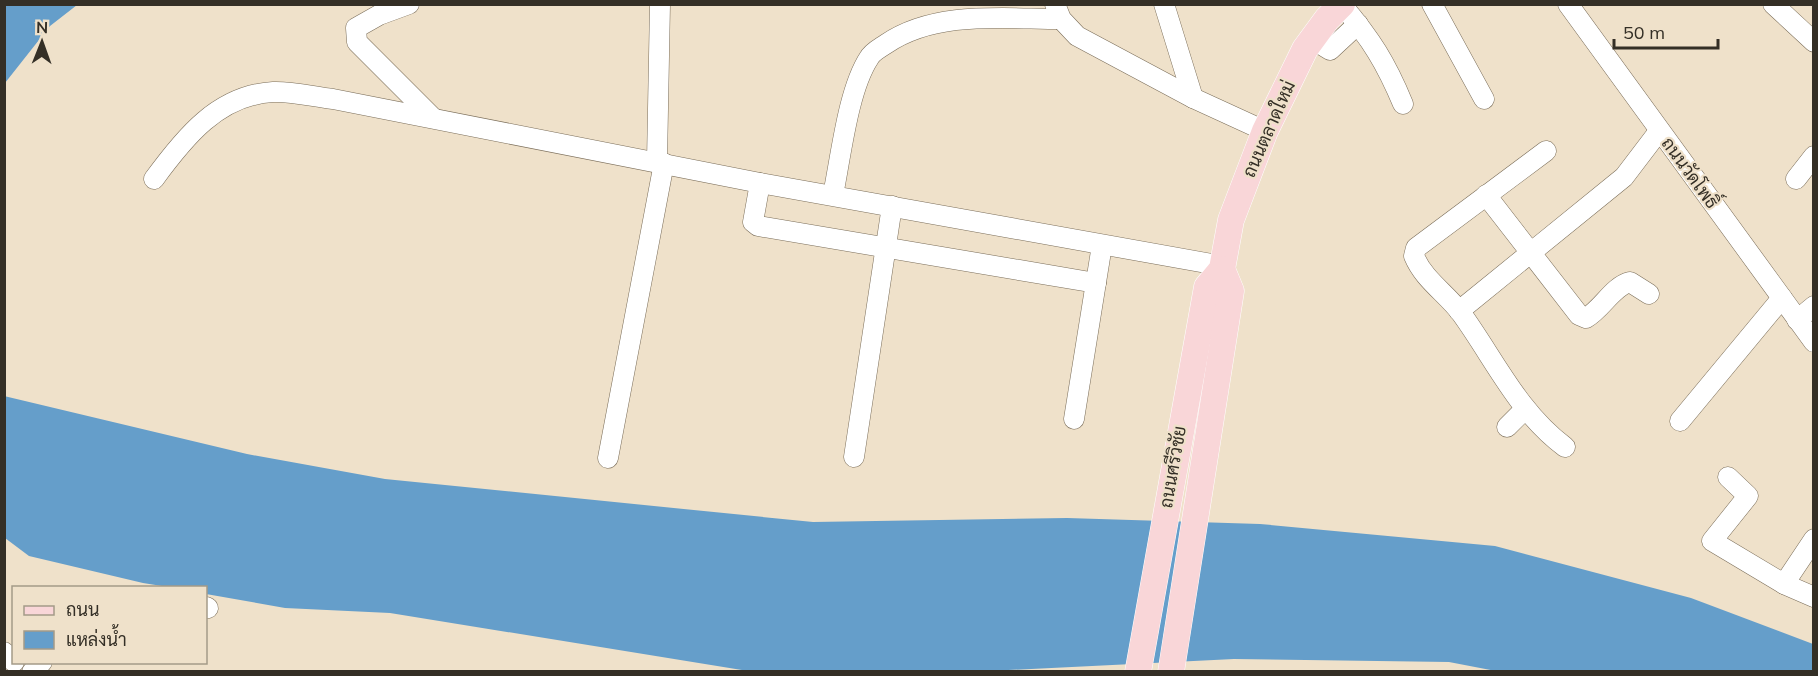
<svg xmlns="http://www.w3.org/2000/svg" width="1818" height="676" viewBox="0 0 1818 676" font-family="Mulish,Sarabun,sans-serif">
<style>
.water{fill:#659eca}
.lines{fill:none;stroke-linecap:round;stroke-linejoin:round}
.minor-casing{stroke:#7a6d59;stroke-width:21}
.major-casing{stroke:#fff;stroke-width:27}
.minor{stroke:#fff;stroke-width:20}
.major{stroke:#f9d6d8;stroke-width:26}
.labels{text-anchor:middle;stroke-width:4.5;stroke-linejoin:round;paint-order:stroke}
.street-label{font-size:18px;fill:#342f26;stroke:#efe1ca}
</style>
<rect width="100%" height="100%" fill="#efe1ca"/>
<g class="water">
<path d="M 5,4 L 77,5 L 50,26 L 5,83 Z"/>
<path d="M 4,396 L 247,454 L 385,479 L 813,522 L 1067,518 L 1260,524 L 1495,546 L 1691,598 L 1813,644 L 1813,671 L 1501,672 L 1449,662 L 1234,659 L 969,672 L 748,671 L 390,613 L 285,608 L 206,594 L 206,588 L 168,587 L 143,583 L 29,556 L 5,538 Z"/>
</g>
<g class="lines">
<g class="minor-casing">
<g id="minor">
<path d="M 409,4 L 379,15 L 356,28 L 357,42 L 433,118"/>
<path d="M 1055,4 L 1061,19 L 1077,36 L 1193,98 L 1265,131"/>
<path d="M 1164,4 L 1193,98"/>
<path d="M 1432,4 L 1484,99"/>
<path d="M 1568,4 L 1814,342"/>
<path d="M 1773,4 L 1814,42"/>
<path d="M 1342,5 C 1371,39 1386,63 1403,104"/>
<path d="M 1312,39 L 1330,50 L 1358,24"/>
<path d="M 1546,151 L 1416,248 L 1414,256 C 1424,280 1446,293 1461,313 C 1495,360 1518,412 1565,447"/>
<path d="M 657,161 L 660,4"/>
<path d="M 154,179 C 184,138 218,95 273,92 C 292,91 314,97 333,99 L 760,183 L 1223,266"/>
<path d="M 1796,179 L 1814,156"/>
<path d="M 760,183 L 753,222 L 758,226 L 1096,283"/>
<path d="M 833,195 C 841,156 848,90 869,58 C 872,52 880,48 886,44 C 936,10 1004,19 1061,19"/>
<path d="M 1486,195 L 1579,315 L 1586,318 C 1602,309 1613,286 1630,282 L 1649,294"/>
<path d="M 1459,311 L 1624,177 L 1659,131"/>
<path d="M 1797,320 L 1814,306"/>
<path d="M 1074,419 L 1102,245"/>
<path d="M 1680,421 L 1782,298"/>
<path d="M 1507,427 L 1525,409"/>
<path d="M 854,457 L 892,206"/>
<path d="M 608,458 L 664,163"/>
<path d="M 1728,477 L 1748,496 L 1712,541 L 1784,584"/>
<path d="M 1814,539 L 1784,584 L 1814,597"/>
<path d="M 206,607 L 208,608"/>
<path d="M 4,652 L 14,662"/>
<path d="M 32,672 L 42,662"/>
</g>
</g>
<g class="major-casing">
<g id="major">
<path d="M 1138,672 L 1207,287 L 1222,269 L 1231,220 L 1265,131 L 1305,49 L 1327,19 L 1342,4"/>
<path d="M 1171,672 L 1231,291 L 1222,269"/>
</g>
</g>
<use href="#minor" class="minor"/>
<use href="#major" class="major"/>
</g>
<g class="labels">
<g class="street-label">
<text transform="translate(1269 129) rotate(-66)" y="6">ถนนตลาดใหม่</text>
<text transform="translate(1690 173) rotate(54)" y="6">ถนนวัดโพธิ์</text>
<text transform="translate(1173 467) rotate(-80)" y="6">ถนนศรีวิชัย</text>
</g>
</g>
<rect width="1818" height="676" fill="none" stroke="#342f26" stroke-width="12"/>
<rect x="12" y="586" width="195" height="78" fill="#efe1ca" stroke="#a49a88" stroke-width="1.5"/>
<rect x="24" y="606" width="30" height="9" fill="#f9d6d8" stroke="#a49a88" stroke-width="1.5"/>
<text x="66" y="616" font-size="18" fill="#342f26">ถนน</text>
<rect x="24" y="631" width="30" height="18" fill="#659eca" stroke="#a49a88" stroke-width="1.5"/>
<text x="66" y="646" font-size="18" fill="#342f26">แหล่งน้ำ</text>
<g transform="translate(42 42) rotate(1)" stroke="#efe1ca" stroke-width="4.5" paint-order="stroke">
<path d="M0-4.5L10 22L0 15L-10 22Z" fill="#342f26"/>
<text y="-9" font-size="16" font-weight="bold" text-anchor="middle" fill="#342f26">N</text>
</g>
<path d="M1614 39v9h104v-9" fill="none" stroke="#342f26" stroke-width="3"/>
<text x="1623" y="39" font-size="18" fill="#342f26" stroke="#efe1ca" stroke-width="4.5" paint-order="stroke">50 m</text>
</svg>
